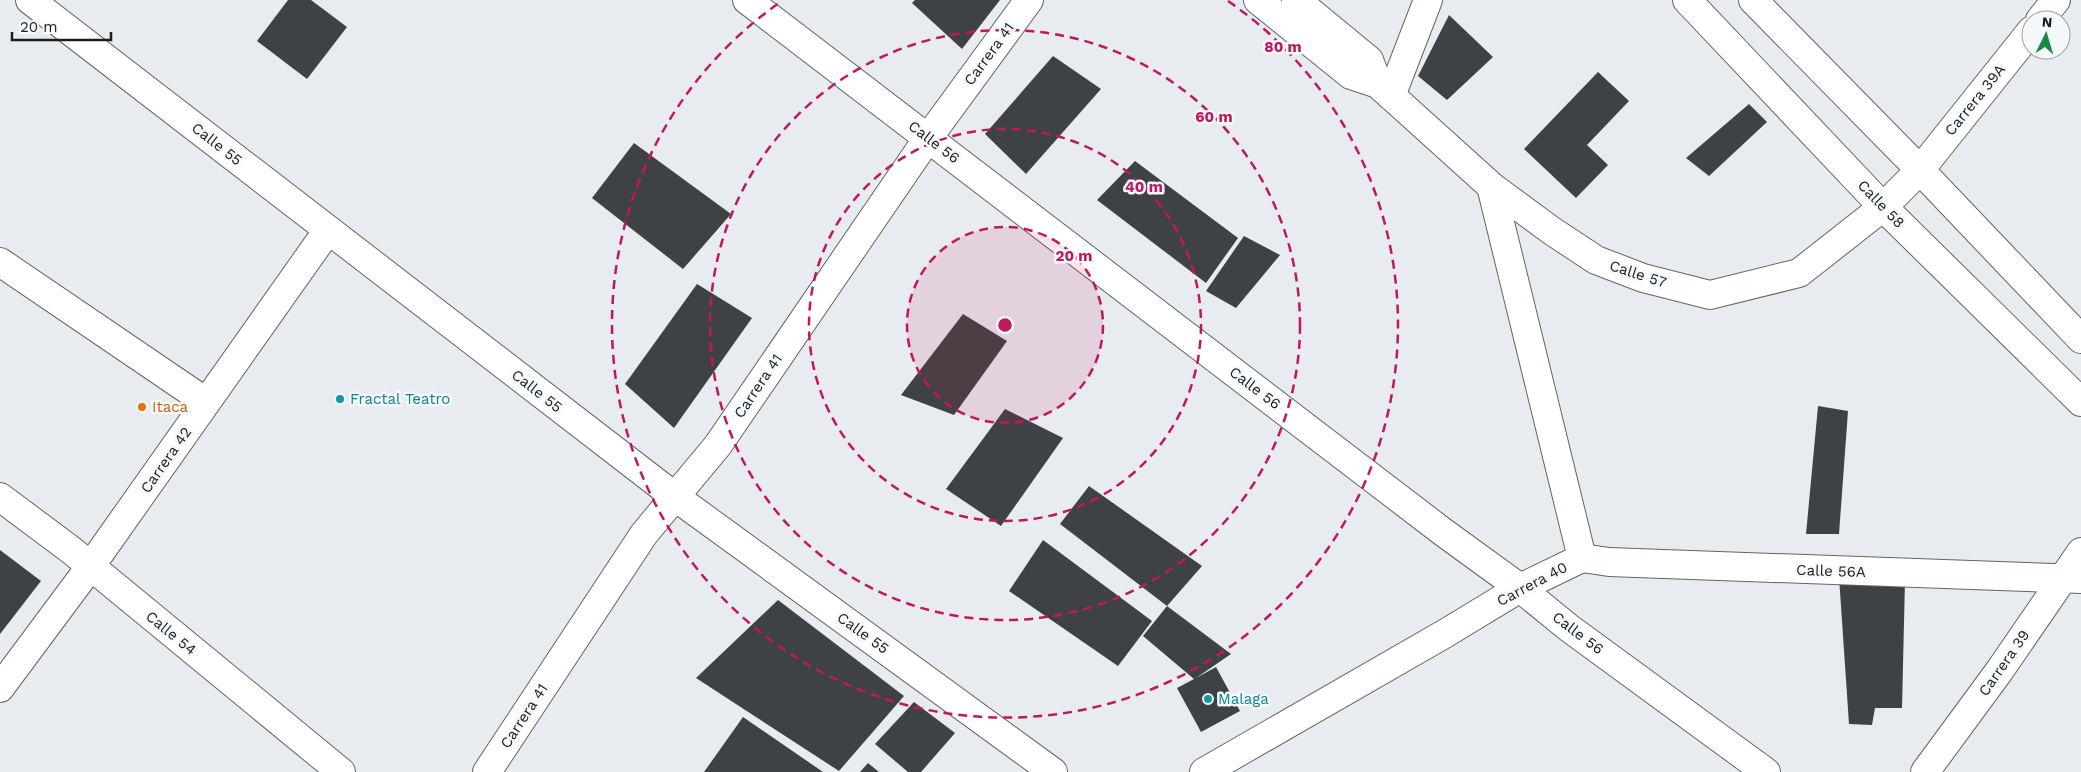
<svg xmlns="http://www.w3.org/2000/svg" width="2081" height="772" viewBox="0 0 2081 772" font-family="'Work Sans',sans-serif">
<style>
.building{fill:#3f4244}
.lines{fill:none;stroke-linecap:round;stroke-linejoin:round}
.minor-casing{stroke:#626568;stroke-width:30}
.major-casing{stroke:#626568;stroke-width:30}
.minor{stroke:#fff;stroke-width:28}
.major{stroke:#fff;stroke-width:28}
.ring{fill:none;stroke:#c2185b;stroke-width:2.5;stroke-dasharray:9 6}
.culture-dot{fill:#0f9aa8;stroke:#f5f9fc;stroke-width:2}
.food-dot{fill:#e8710a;stroke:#f5f9fc;stroke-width:2}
.labels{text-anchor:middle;stroke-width:5;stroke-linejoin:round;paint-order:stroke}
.street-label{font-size:15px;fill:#1b1d1e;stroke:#f5f9fc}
.culture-label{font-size:15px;fill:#0d838f;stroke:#f5f9fc;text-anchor:start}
.food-label{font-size:15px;fill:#c56008;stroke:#f5f9fc;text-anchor:start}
.centre{fill:#c2185b;stroke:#f5f9fc;stroke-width:2.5}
.ring-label{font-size:15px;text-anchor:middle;font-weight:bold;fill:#c2185b;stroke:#f5f9fc;stroke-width:5;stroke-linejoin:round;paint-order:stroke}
</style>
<rect width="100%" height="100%" fill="#e8ebef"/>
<g class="building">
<path d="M 288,0 L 311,0 L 347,27 L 307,79 L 257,41 Z"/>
<path d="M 915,0 L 1000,0 L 962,49 L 912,3 Z"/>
<path d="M 1449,15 L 1493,57 L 1447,100 L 1418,76 Z"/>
<path d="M 1053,56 L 1101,89 L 1026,174 L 985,134 Z"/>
<path d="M 1598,72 L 1629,101 L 1587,145 L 1608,165 L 1576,198 L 1524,149 Z"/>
<path d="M 1749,104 L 1767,122 L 1709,176 L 1686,158 Z"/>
<path d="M 634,143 L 731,214 L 683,269 L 592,198 Z"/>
<path d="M 1135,161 L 1238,238 L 1206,283 L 1097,200 Z"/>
<path d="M 1244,236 L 1280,255 L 1236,308 L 1206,291 Z"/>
<path d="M 697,284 L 752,318 L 674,428 L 625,384 Z"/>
<path d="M 963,314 L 1007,341 L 954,415 L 901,395 Z"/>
<path d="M 1818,406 L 1848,411 L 1839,534 L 1806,534 Z"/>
<path d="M 1005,409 L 1063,438 L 1001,526 L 946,489 Z"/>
<path d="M 1089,486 L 1202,566 L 1167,606 L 1231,654 L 1196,678 L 1216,667 L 1240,711 L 1201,732 L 1177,688 L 1194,679 L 1143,636 L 1167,606 L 1060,524 Z"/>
<path d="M 1043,540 L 1152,621 L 1118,666 L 1009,591 Z"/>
<path d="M 0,550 L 41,581 L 0,634 Z"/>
<path d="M 1839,577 L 1905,579 L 1902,708 L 1875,708 L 1872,725 L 1849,724 Z"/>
<path d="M 778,600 L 904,696 L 839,771 L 696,678 Z"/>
<path d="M 914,702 L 955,733 L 921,772 L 908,772 L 875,744 Z"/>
<path d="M 743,717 L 823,772 L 704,772 Z"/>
<path d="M 868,763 L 879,772 L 860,772 Z"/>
</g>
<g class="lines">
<g class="minor-casing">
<g id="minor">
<path d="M 30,0 L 674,496 L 1053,772"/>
<path d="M 747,0 L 1443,532 L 1520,588 L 1569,628 L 1766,772"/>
<path d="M 1258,0 L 1351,75 L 1378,84 L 1491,186 L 1552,231 L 1596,260 L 1643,278 L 1710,295 L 1799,273 L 1883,207 L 1920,170 L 2031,31"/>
<path d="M 1296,0 L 1369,60 L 1378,84"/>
<path d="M 2040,20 L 2056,0"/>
<path d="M 1391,96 L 1428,0"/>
<path d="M 1491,186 L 1582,558"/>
<path d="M 0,262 L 206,402"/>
<path d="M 0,497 L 71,550 L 341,772"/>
<path d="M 1582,558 L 1609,562 L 2081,579"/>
<path d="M 0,688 L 90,567 L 328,230"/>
<path d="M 487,772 L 644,534 L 718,445 L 928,138 L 1029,0"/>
<path d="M 1204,772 L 1446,633 L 1520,588 L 1582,558"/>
</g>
</g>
<g class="major-casing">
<g id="major">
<path d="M 1687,0 L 1883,207 L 2081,402"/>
<path d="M 1753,0 L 1920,170 L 2081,339"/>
<path d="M 1925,772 L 2000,670 L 2081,552"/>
</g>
</g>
<use href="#minor" class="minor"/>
<use href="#major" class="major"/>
</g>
<circle cx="1005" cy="325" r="98" fill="#c2185b" fill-opacity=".12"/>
<g class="ring">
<circle cx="1005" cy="325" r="98"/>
<circle cx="1005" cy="325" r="196"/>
<circle cx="1005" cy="325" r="295"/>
<path d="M1228 1A393 393 0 1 1 782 1"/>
</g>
<g class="culture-dot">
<circle cx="340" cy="399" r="5"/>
<circle cx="1208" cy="699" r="5"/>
</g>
<circle class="food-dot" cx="142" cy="407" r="5"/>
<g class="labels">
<g class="street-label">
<text transform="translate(989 54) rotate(-54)" y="5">Carrera 41</text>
<text transform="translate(1975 100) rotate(-51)" y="5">Carrera 39A</text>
<text transform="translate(934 142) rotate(37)" y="5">Calle 56</text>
<text transform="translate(217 144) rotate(38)" y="5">Calle 55</text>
<text transform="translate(1881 204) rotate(46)" y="5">Calle 58</text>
<text transform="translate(1638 274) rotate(18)" y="5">Calle 57</text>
<text transform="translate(758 386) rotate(-56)" y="5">Carrera 41</text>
<text transform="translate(1255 388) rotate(37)" y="5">Calle 56</text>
<text transform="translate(537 391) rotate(38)" y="5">Calle 55</text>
<text transform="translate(166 460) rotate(-55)" y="5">Carrera 42</text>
<text transform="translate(1831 571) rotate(2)" y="5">Calle 56A</text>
<text transform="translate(1532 584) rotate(-28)" y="5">Carrera 40</text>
<text transform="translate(171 633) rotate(39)" y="5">Calle 54</text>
<text transform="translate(863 633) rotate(36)" y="5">Calle 55</text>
<text transform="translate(1578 633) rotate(37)" y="5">Calle 56</text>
<text transform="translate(2004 663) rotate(-55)" y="5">Carrera 39</text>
<text transform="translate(524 716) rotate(-57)" y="5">Carrera 41</text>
</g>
<g class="culture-label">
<text x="350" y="404">Fractal Teatro</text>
<text x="1218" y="704">Malaga</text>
</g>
<g class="food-label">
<text x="152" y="412">Itaca</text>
</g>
</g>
<circle cx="1005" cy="325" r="8" class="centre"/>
<g class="ring-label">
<text x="1283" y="52">80 m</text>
<text x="1214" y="122">60 m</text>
<text x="1144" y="192">40 m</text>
<text x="1074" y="261">20 m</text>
</g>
<g transform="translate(2046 35) rotate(5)"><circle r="24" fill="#f5f9fc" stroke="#9ea1a3"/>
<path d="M0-4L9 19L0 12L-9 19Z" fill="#1a883f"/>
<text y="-8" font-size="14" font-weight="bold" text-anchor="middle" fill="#1b1d1e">N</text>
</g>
<path d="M12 32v8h99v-8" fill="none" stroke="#1b1d1e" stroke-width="2.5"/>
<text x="20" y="32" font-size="15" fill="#1b1d1e" stroke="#f5f9fc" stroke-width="4" paint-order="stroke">20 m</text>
</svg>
